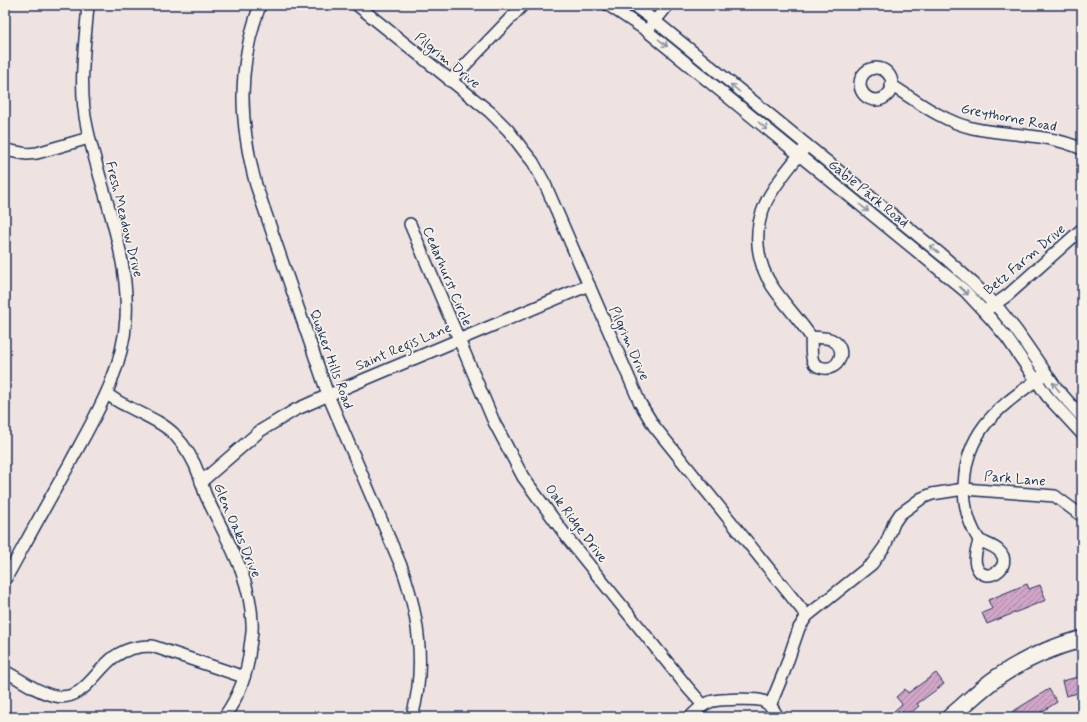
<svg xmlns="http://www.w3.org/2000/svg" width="1087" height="722" viewBox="0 0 1087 722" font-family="Mynerve,sans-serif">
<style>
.building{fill:url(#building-hatch);stroke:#1b2f5e}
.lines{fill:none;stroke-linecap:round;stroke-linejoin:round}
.street-casing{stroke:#1b2f5e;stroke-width:14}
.secondary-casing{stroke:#1b2f5e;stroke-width:19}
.street{stroke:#f7f3e8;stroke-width:11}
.secondary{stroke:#f7f3e8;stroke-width:16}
.oneway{stroke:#8991a3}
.labels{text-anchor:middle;stroke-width:3.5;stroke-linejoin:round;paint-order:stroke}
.street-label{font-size:14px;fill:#1b2f5e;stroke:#f7f3e8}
</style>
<defs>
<pattern id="building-hatch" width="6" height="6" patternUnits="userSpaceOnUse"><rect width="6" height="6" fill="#d1a5c7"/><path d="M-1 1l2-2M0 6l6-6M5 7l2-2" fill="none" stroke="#a987a5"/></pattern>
</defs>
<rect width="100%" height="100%" fill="#efe3e1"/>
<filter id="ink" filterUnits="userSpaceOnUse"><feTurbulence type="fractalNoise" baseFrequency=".025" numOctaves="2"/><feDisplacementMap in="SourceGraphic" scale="8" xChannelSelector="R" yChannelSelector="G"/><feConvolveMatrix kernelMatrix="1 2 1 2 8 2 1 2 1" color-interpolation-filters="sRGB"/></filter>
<g filter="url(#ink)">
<g class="building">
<path d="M 1027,584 L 1029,589 L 1040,585 L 1046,600 L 987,624 L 982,613 L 992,609 L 988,600 Z"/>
<path d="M 936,673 L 944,684 L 917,704 L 919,706 L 906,717 L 899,717 L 894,711 L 902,704 L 896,697 L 905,689 L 908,693 Z"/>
<path d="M 1082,676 L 1082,692 L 1066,696 L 1062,681 Z"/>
<path d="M 1049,689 L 1057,702 L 1034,717 L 1016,717 L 1012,712 Z"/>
</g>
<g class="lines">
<g class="street-casing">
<g id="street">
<path d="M 260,5 C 237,68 239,121 256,185 L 328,395 L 402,568 C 419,616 426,667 412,717"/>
<path d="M 357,5 L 490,112 L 508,130 L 524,151 L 533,162 L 545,184 L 640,403 L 654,426 L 807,616"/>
<path d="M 608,5 L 647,31 L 935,266 L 965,291 L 991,319 L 1007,338 L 1047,396 L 1082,434"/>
<path d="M 633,5 L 655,21 L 943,256 L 973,283 L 1000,310 L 1016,330 L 1057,389 L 1082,417"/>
<path d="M 650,27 L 668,5"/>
<circle cx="876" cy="84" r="16"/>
<path d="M 450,81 L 523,5"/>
<path d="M 891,85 C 917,101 942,121 972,128 C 1007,136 1048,133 1082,149"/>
<path d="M 804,149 C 792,164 770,190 764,207 C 753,233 757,263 772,286 C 784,304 799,319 811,337"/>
<path d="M 5,150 L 27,154 L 37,153 L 89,138"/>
<path d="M 410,224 L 494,422 L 523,477 L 569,540 L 688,688 L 703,705"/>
<path d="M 988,309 L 1008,295 L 1082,229"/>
<path d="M 811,337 C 817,338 827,337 832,340 C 849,348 839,374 820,367 C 817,366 814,364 813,361 C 810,354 812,344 811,337 Z"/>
<path d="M 107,394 C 113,398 118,402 125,405 C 141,414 161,421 174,434 C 185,446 194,460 199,475 C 202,482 203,489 206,496 C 225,537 251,576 252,623 C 253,631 251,639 250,647 C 248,673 239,696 224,717"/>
<path d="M 201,482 L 260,431 L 295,410 L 349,386 L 589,285"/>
<path d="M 979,540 C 957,506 960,458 984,426 C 999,406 1022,391 1042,376"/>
<path d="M 979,540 C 984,543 994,546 998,550 C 1017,566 983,588 976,565 C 973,556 978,548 979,540 Z"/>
<path d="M 5,580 C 26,542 47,503 69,465 C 94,418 123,373 126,318 C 130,255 100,189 87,127 C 78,87 85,45 88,5"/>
<path d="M 5,671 C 21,680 37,692 55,696 C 83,702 95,671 114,657 C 125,649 138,646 152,646 L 244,677"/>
<path d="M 770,706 L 784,672 L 799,628 L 807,616 L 872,564 L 885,546 L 894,523 L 900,514 L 922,498 L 932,494 L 964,489 L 1055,496 L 1082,516"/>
<path d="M 690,717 C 696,711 702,705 710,702 C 717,699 756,698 763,701 C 771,705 774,710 778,717"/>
<path d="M 1079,717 L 1082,716"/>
</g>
</g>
<g class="secondary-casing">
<path id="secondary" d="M 950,717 C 966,704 981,688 998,677 C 1024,659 1052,647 1082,639"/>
</g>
<use href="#street" class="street"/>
<use href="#secondary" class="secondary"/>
</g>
<defs><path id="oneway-shaft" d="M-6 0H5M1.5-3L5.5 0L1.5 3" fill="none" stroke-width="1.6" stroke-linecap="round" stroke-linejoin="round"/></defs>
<g class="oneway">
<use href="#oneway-shaft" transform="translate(663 43) rotate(40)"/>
<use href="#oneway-shaft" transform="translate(735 88) rotate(-141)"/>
<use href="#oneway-shaft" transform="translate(763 126) rotate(39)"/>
<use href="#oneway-shaft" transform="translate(864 208) rotate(39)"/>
<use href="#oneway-shaft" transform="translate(934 249) rotate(-141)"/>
<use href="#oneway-shaft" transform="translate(964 291) rotate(43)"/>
<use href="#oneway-shaft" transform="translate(1056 387) rotate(-127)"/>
</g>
</g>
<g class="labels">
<g class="street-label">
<text transform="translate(448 60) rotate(39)" y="5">Pilgrim Drive</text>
<text transform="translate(1009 117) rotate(11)" y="5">Greythorne Road</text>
<text transform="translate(869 193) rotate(39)" y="5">Gable Park Road</text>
<text transform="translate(125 219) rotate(76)" y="5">Fresh Meadow Drive</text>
<text transform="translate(1024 259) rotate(-40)" y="5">Betz Farm Drive</text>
<text transform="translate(448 276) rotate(67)" y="5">Cedarhurst Circle</text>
<text transform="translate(630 343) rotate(66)" y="5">Pilgrim Drive</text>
<text transform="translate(403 346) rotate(-23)" y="5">Saint Regis Lane</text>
<text transform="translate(332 359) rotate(70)" y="5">Quaker Hills Road</text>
<text transform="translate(1015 478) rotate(5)" y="5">Park Lane</text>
<text transform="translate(577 523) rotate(53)" y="5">Oak Ridge Drive</text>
<text transform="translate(238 530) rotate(67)" y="5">Glen Oaks Drive</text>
</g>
</g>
<rect width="1087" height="722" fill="none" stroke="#f7f3e8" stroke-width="20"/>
<rect x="10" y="10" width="1067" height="702" fill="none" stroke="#1b2f5e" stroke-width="1.5" filter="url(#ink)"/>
</svg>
